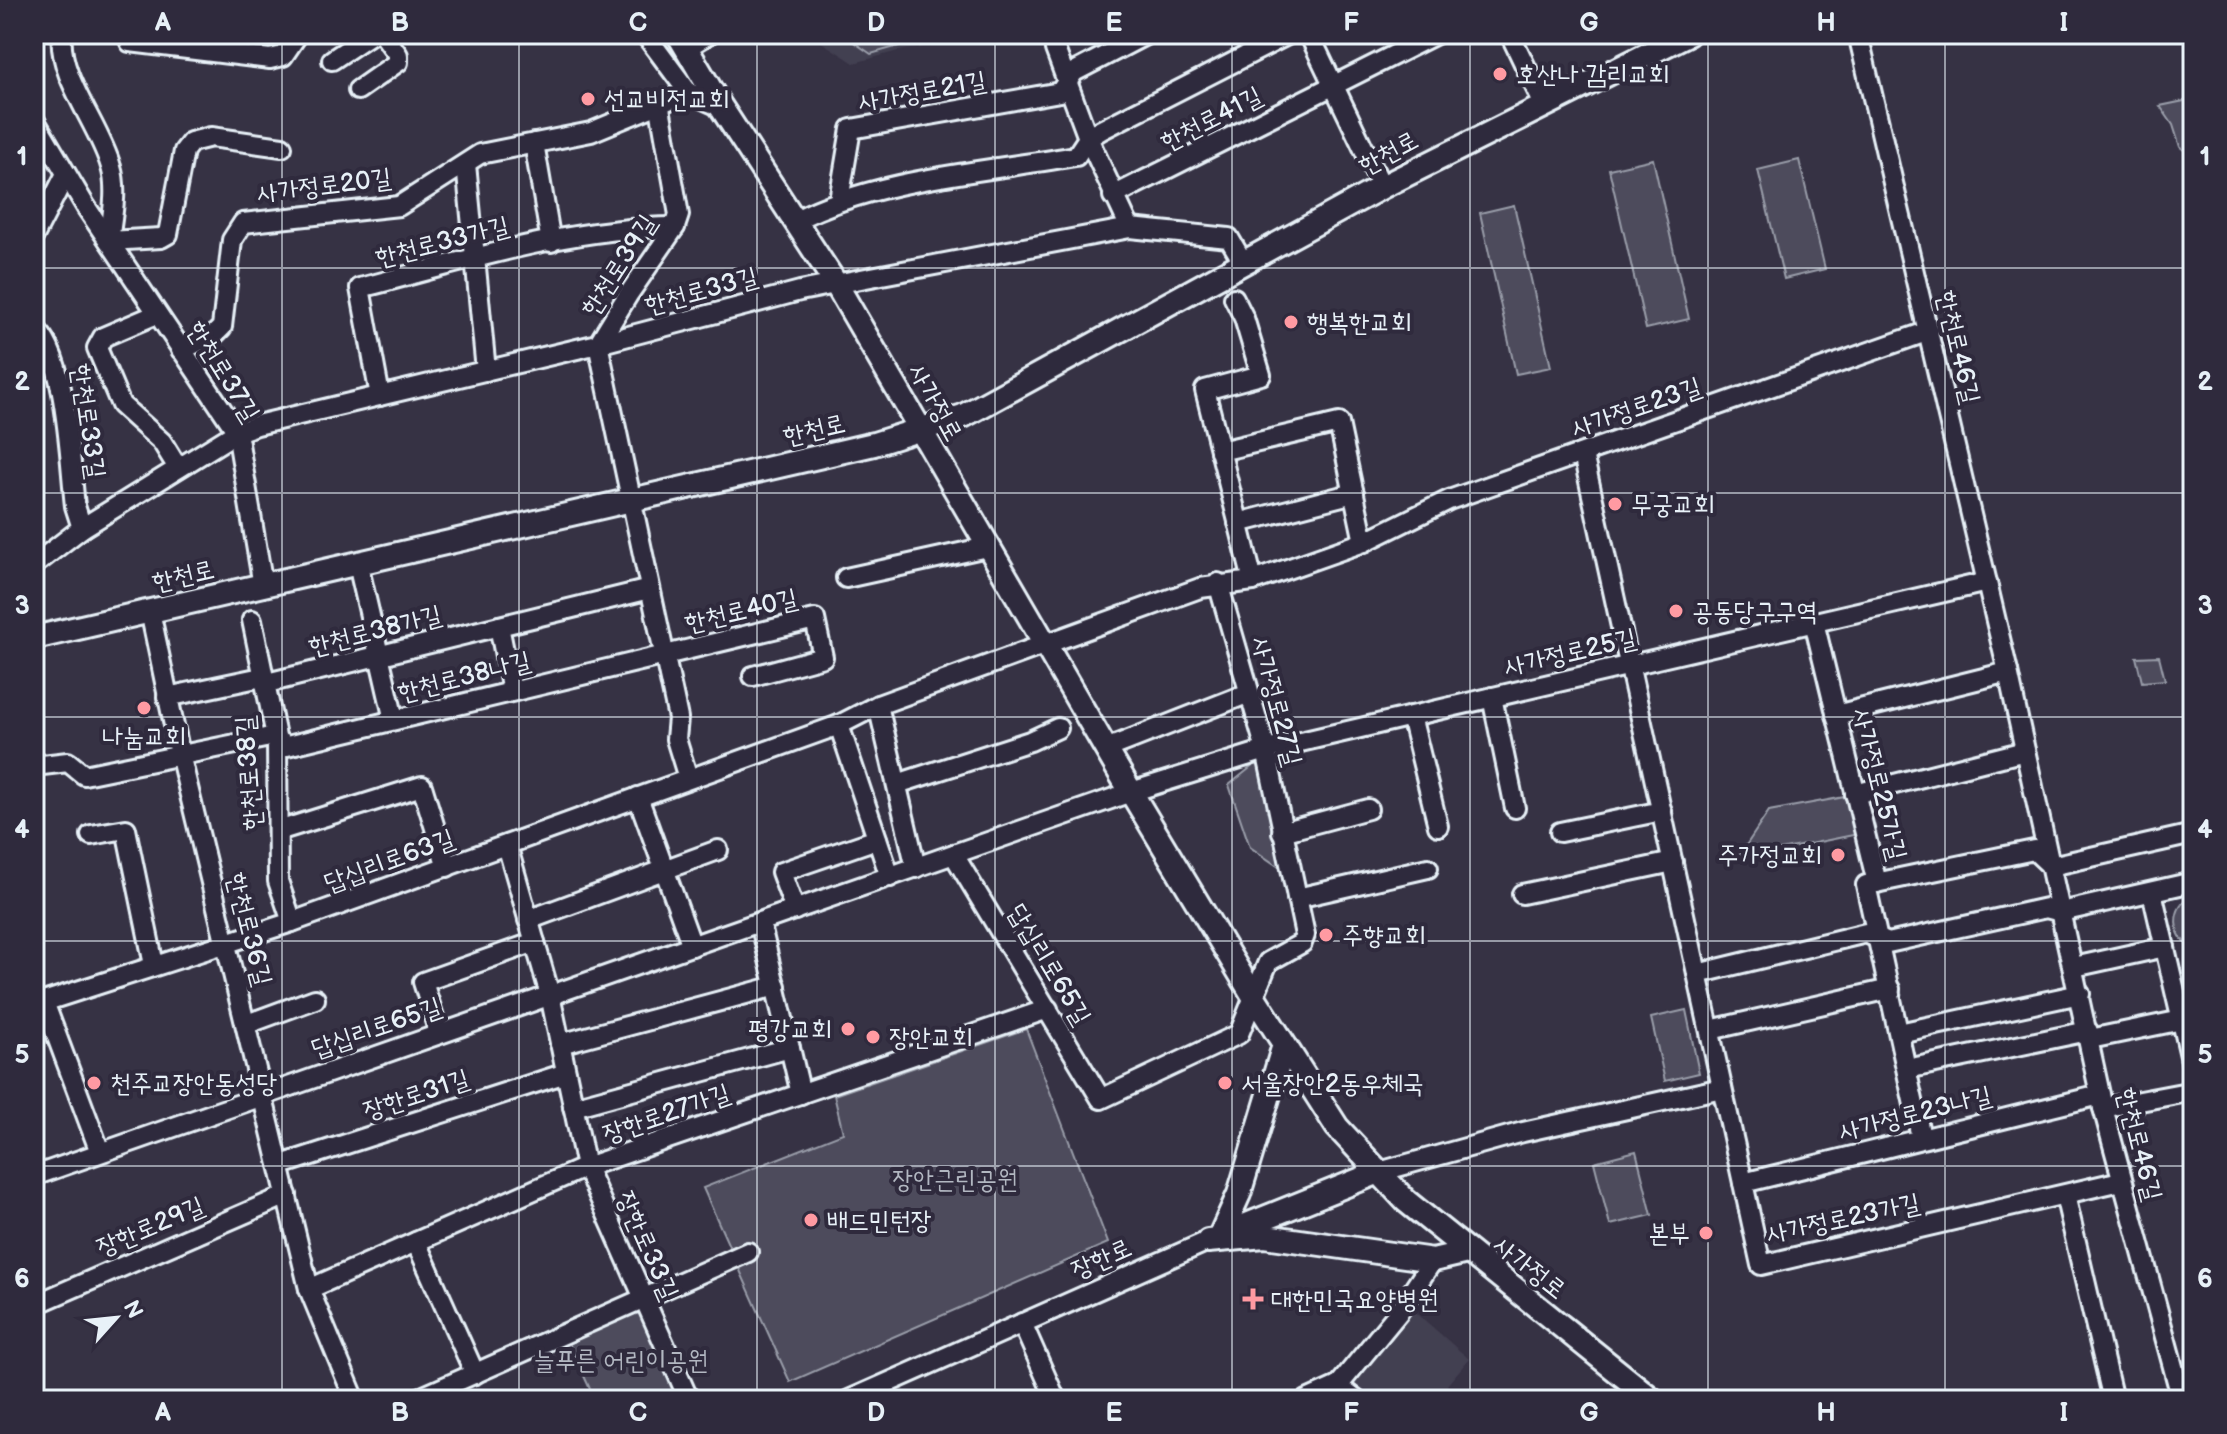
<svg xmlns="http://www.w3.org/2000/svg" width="2227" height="1434" viewBox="0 0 2227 1434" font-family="'Balsamiq Sans','Poor Story',sans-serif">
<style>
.built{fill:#433f51}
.green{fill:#4d4b5c;stroke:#9a9eaa;stroke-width:2}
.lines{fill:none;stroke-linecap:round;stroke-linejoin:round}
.minor-casing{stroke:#e8f1f8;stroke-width:24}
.major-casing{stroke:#e8f1f8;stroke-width:28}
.minor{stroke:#2f2a3d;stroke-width:18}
.major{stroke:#2f2a3d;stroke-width:22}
.grid{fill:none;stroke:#e8f1f8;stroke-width:2;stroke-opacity:0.55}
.poi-dot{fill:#ff9aa2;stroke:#2f2a3d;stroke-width:3}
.labels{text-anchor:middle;stroke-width:8;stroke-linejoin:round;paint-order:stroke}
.poi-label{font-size:26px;fill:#e8f1f8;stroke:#2f2a3d;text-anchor:start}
.street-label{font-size:26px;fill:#e8f1f8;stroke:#2f2a3d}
.park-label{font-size:26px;fill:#b2b7c1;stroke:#2f2a3d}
.neatline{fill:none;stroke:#e8f1f8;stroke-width:3}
.grid-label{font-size:26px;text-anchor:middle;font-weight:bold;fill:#e8f1f8}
</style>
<rect width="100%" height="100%" fill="#363244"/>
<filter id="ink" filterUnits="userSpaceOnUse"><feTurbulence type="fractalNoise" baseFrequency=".0125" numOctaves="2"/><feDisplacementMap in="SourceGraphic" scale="16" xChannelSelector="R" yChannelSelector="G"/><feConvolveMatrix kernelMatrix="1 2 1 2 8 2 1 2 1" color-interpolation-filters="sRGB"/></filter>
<g filter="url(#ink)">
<g class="built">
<path d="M 809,34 L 1007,34 L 898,51 L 854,63 Z"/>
<path d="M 1413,1310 L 1469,1359 L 1447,1385 L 1464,1400 L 1321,1400 L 1348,1388 Z"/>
</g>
<g class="green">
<path d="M 842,34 L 904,34 L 899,46 L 871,54 Z"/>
<path d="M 2189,100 L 2193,118 L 2193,157 L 2180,147 L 2173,125 L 2160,106 Z"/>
<path d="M 1653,159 L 1689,319 L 1646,329 L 1609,169 Z"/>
<path d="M 1799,160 L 1825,269 L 1784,279 L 1758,170 Z"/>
<path d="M 1514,205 L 1551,367 L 1516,374 L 1480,213 Z"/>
<path d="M 2159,656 L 2165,680 L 2142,682 L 2136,657 Z"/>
<path d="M 1260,760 L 1286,872 L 1250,847 L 1229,785 Z"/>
<path d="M 1850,796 L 1858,834 L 1737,859 L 1769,811 Z"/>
<path d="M 2193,895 L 2193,949 C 2171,935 2170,908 2193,895 Z"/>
<path d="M 1686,1010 L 1699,1073 L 1665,1081 L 1651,1018 Z"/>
<path d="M 1026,1029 L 1108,1243 L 790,1382 L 703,1188 L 843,1133 L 834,1095 Z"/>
<path d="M 1636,1151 L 1652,1215 L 1610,1225 L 1594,1162 Z"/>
<path d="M 632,1312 L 644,1315 L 682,1400 L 595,1400 L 568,1341 Z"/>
</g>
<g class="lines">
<g class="minor-casing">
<g id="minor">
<path d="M 62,34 C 57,76 100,126 111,167 C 118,190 112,217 109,241 L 161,238 L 168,234 L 184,151 L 191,142 L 211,137 L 282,147"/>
<path d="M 127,34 L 130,42 L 270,59 L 283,56 L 298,34"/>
<path d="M 645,34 L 688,92 L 721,107"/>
<path d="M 1309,34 L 1382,187"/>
<path d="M 1510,34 L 1544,105"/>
<path d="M 1858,34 L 2008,672 L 2103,1108 L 2182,1400"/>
<path d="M 686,48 L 709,34"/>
<path d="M 1055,49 L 1088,138 L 1130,228"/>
<path d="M 332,60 L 371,34"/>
<path d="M 358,90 L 398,62 L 398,55 L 383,34"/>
<path d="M 659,102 L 679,215 L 675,227 L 628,295 L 598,344 L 678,718 L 676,739 L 688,778"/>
<path d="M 34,119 L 86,207 L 237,432 L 263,586"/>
<path d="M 534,143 L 551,242"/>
<path d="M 466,164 L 486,371"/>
<path d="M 1113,196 L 1436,34"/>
<path d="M 839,200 L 851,129 L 1060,92 L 1074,72 L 1147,34"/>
<path d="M 796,220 C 874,179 988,171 1076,156 L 1088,138 L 1101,130 L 1289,34"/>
<path d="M 34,236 L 66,174"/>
<path d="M 1234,298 L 1244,318 L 1261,375 L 1205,390 L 1253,581"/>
<path d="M 157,314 L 103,337 L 97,348 L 121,405 L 162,442 L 178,468"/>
<path d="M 34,328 C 67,352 70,465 75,506 L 82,528"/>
<path d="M 181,350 L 215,334 L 222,327 L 232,240 L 243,223 L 399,206 L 480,154 L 591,132 L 688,92"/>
<path d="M 380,396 L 360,288 C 462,262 569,227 675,227"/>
<path d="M 1220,451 L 1339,423 L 1364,542"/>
<path d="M 1583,454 L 1761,1265 L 2121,1181"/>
<path d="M 1238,523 L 1354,493"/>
<path d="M 358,564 L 394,720"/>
<path d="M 34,565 L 82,528 L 237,432 L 257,425 L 598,344 L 800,291 L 871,277 L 1130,228 L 1229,238 L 1243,262"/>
<path d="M 846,578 L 987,547"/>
<path d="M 150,611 L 180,754 L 309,1289 L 355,1400"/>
<path d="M 252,620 L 277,741 L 278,881 L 292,922"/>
<path d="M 1814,622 L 1877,883"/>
<path d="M 499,626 L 512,691"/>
<path d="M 167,697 L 257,678 L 271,682 L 650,589"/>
<path d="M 1492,697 L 1515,808"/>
<path d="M 878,705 L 916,868"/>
<path d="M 1836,715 L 2008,672"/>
<path d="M 1411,716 L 1438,826"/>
<path d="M 839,725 L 890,877"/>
<path d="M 1106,749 L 1249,693"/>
<path d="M 34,766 L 68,762 L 84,775 L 270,737 L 287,746 L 815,619 L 823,657 L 753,676"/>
<path d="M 897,784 L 1030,741 L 1058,728"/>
<path d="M 1855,794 L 2025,751"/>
<path d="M 638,797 L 692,946"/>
<path d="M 278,831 L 422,786 L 447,867"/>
<path d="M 1282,832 L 1368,809"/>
<path d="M 1560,832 L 1662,811"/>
<path d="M 91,835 L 126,829 L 154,965"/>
<path d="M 507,845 L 550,995 L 586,1167 L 689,1400"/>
<path d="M 954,855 L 1101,1099 L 1239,1034 L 1268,962 L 1302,943 L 1305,935 L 1266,750 L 1218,583"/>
<path d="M 2152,892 L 2193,1069"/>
<path d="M 1522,894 L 1673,862"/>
<path d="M 1297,898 L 1428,868"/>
<path d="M 795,910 L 781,872 L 877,839"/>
<path d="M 528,920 L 718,850"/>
<path d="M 760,922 L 801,1094"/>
<path d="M 2074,967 L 2165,947"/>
<path d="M 1697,974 L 1866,933 L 1888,943 L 2046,908 L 2061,912 L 2193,882"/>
<path d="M 44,1002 L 100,1152"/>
<path d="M 34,1005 L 292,922 L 839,725 L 878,705 L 1200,588 L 1253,581 L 1364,542 L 1449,500 L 1929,331"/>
<path d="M 247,1024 L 315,999"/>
<path d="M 1710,1030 L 1890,989"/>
<path d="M 439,1033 L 423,982 L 535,942"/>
<path d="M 1899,1033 L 2080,994"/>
<path d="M 2090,1039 L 2182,1020"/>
<path d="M 560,1044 L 776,986"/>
<path d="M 1907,1069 L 2088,1031"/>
<path d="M 573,1107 L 790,1048"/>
<path d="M 2103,1108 L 2193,1091"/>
<path d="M 1921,1137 L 1866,885 L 2034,850 L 2051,866 L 2193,834"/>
<path d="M 281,1165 L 566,1073"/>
<path d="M 1379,1172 L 1523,1132 L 1722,1088"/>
<path d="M 34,1176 L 1131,792 L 1266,750 L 1987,582"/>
<path d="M 1743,1183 L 2100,1095"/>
<path d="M 2065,1195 L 2113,1400"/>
<path d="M 416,1242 L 475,1374"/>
<path d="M 309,1289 L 586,1167 L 1048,1009"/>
<path d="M 34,1305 L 287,1195"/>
<path d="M 1022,1323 L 1056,1400"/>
<path d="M 1338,1386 L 1356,1400"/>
<path d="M 415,1400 L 748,1252"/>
<path d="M 849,1400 L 1208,1241"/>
<path d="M 1307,1400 L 1338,1386 L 1398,1313 L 1433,1260"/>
</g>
</g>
<g class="major-casing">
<g id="major">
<path d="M 678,34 L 721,107 L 836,284 L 1131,792 L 1256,1000 L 1337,1127 L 1406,1201 L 1653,1400"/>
<path d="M 34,638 L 874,444 L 963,416 L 1382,187 L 1688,34"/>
<path d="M 1227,1233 L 1379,1172"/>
<path d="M 1220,1236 L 1239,1194 L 1284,1045"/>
<path d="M 1208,1241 L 1265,1236 L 1433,1260 L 1467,1252"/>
</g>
</g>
<use href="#minor" class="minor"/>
<use href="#major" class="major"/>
</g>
</g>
<path class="grid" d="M 282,34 L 282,1400M 519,34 L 519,1400M 757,34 L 757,1400M 995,34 L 995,1400M 1232,34 L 1232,1400M 1470,34 L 1470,1400M 1708,34 L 1708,1400M 1945,34 L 1945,1400M 34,268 L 2193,268M 34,493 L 2193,493M 34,717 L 2193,717M 34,941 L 2193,941M 34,1166 L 2193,1166"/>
<g class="poi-dot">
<circle cx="1500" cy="74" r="8"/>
<circle cx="588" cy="99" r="8"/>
<circle cx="1291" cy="322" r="8"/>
<circle cx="1615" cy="504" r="8"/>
<circle cx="1676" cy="611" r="8"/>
<circle cx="144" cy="708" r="8"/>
<circle cx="1838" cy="855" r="8"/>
<circle cx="1326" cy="935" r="8"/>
<circle cx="848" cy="1029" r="8"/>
<circle cx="873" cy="1037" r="8"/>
<circle cx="94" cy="1083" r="8"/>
<circle cx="1225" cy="1083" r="8"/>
<circle cx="811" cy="1220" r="8"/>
<circle cx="1706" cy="1233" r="8"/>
<path d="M1249 1287h8v8h8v8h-8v8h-8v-8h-8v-8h8z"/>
</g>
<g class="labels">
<g class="poi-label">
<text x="1516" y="83">호산나 감리교회</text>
<text x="604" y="108">선교비전교회</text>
<text x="1307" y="331">행복한교회</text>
<text x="1631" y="513">무궁교회</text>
<text x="1692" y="620">공동당구구역</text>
<text x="144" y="745" text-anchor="middle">나눔교회</text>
<text x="1822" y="864" text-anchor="end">주가정교회</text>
<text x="1342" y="944">주향교회</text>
<text x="832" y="1038" text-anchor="end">평강교회</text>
<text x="889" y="1046">장안교회</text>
<text x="110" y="1092">천주교장안동성당</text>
<text x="1241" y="1092">서울장안2동우체국</text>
<text x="827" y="1229">배드민턴장</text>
<text x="1690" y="1242" text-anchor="end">본부</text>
<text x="1271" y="1308">대한민국요양병원</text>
</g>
<g class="street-label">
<text transform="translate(922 91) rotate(-10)" y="9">사가정로21길</text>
<text transform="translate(1211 118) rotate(-27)" y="9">한천로41길</text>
<text transform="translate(1388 152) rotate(-28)" y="9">한천로</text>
<text transform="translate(324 185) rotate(-7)" y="9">사가정로20길</text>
<text transform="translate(442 241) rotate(-14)" y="9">한천로33가길</text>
<text transform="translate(618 265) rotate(-57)" y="9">한천로39길</text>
<text transform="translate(701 290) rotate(-15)" y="9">한천로33길</text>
<text transform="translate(1959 347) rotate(77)" y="9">한천로46길</text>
<text transform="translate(224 371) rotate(58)" y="9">한천로37길</text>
<text transform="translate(936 402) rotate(61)" y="9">사가정로</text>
<text transform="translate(1636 407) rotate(-19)" y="9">사가정로23길</text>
<text transform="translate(89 421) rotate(82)" y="9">한천로33길</text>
<text transform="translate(814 429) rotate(-13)" y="9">한천로</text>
<text transform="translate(183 575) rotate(-13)" y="9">한천로</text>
<text transform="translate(741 610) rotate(-13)" y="9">한천로40길</text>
<text transform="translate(375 630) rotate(-14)" y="9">한천로38가길</text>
<text transform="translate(1570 652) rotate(-13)" y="9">사가정로25길</text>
<text transform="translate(464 676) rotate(-14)" y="9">한천로38나길</text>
<text transform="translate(1277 701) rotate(75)" y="9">사가정로27길</text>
<text transform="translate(248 773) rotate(-94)" y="9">한천로38길</text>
<text transform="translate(1880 784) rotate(76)" y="9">사가정로25가길</text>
<text transform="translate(389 860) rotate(-20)" y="9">답십리로63길</text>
<text transform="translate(250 929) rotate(76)" y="9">한천로36길</text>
<text transform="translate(1050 964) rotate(59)" y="9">답십리로65길</text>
<text transform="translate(376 1027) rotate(-19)" y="9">답십리로65길</text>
<text transform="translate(416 1094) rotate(-18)" y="9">장한로31길</text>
<text transform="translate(666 1113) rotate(-19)" y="9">장한로27가길</text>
<text transform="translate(1915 1113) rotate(-14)" y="9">사가정로23나길</text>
<text transform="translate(2140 1144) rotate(76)" y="9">한천로46길</text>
<text transform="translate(1843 1218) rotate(-12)" y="9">사가정로23가길</text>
<text transform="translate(150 1226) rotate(-23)" y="9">장한로29길</text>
<text transform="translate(648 1245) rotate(66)" y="9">장한로33길</text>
<text transform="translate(1101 1258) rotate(-24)" y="9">장한로</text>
<text transform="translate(1530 1267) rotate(38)" y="9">사가정로</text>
</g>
<g class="park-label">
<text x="955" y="1188">장안근린공원</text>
<text x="621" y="1369">늘푸른 어린이공원</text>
</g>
</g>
<rect width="2227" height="1434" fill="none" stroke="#2f2a3d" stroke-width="88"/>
<g transform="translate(116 1318) rotate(63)" stroke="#2f2a3d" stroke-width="6" paint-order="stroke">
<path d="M0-6L14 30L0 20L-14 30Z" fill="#e8f1f8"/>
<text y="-12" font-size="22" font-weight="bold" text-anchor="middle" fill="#e8f1f8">N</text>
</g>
<rect x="44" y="44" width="2139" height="1346" class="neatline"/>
<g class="grid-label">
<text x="163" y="31">A</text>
<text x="400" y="31">B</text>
<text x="638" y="31">C</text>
<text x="876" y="31">D</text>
<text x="1114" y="31">E</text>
<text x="1351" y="31">F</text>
<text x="1589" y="31">G</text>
<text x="1826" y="31">H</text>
<text x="2064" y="31">I</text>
<text x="22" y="165">1</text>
<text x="2205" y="165">1</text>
<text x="22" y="390">2</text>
<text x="2205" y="390">2</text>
<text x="22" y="614">3</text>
<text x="2205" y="614">3</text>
<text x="22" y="838">4</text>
<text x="2205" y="838">4</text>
<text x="22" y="1063">5</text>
<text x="2205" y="1063">5</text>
<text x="22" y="1287">6</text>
<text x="2205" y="1287">6</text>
<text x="163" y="1421">A</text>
<text x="400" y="1421">B</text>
<text x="638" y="1421">C</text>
<text x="876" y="1421">D</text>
<text x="1114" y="1421">E</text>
<text x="1351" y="1421">F</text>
<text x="1589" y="1421">G</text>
<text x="1826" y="1421">H</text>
<text x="2064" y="1421">I</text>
</g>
</svg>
